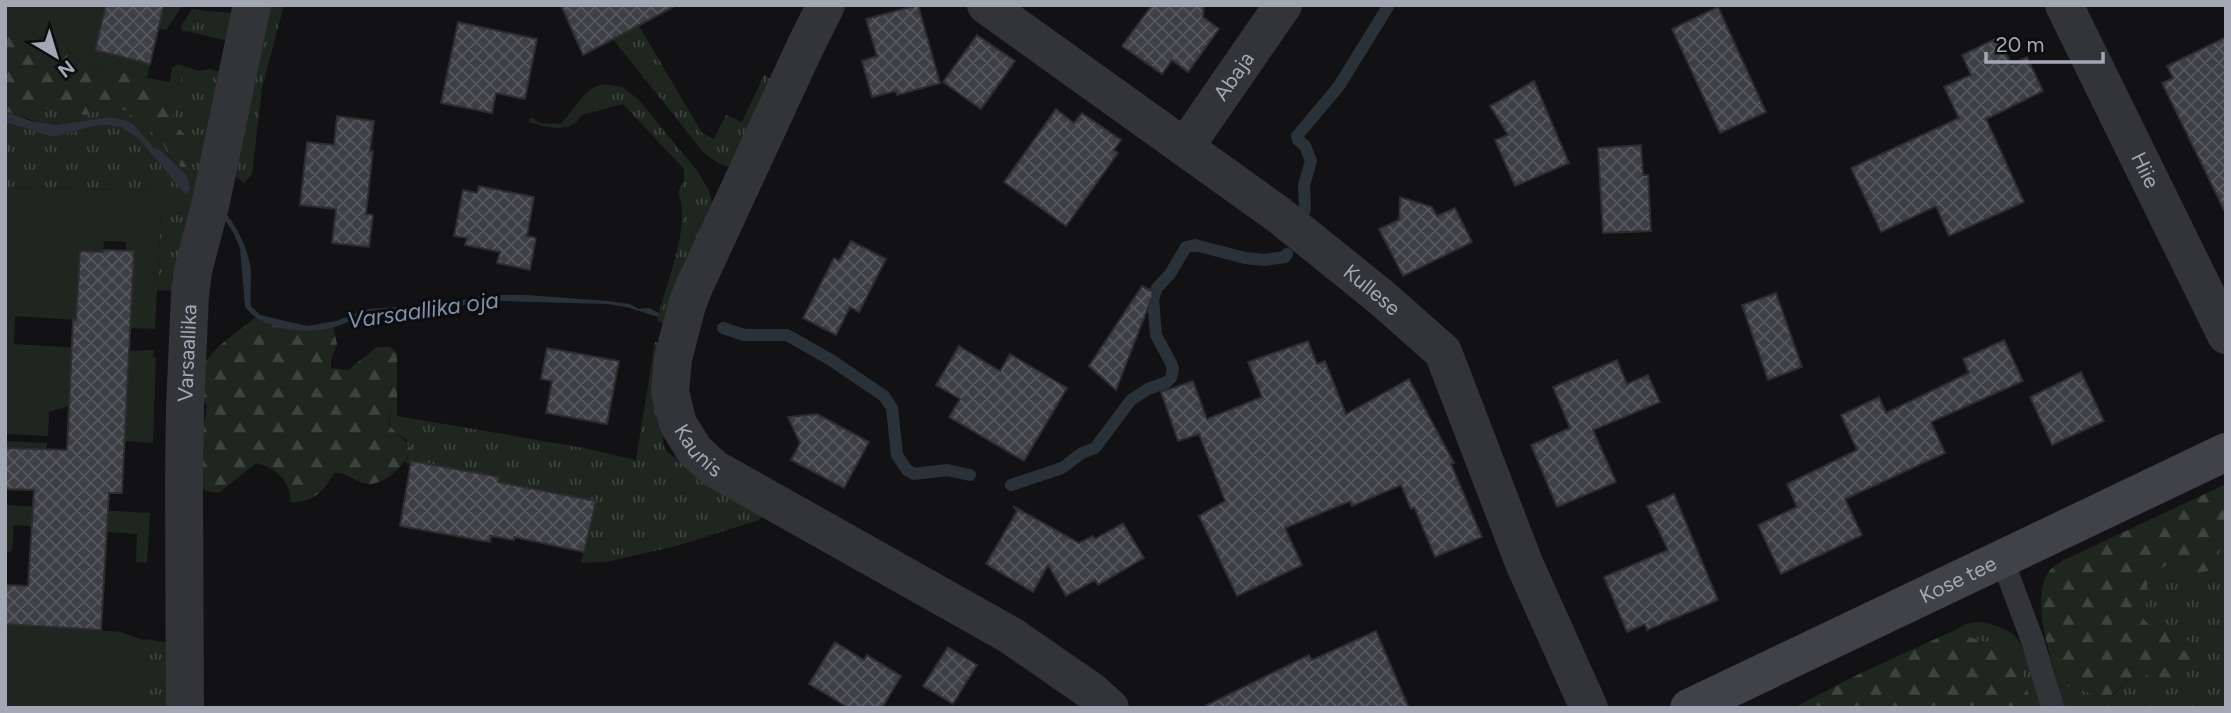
<svg xmlns="http://www.w3.org/2000/svg" width="2231" height="713" viewBox="0 0 2231 713" font-family="Figtree,sans-serif">
<style>
.grass{fill:url(#grass-tufts)}
.forest{fill:url(#forest-firs)}
.garden{fill:#1f2620}
.water{fill:#2b3139}
.lines{fill:none;stroke-linecap:round;stroke-linejoin:round}
.stream{stroke:#2b3139;stroke-width:12}
.building{fill:url(#building-cross-hatch);stroke:#2d2c30;stroke-width:2}
.lane{stroke:#333438;stroke-width:23}
.street{stroke:#333438;stroke-width:38}
.secondary{stroke:#414248;stroke-width:38}
.labels{text-anchor:middle;stroke-width:6;stroke-linejoin:round;paint-order:stroke}
.street-label{font-size:21px;fill:#a4a7b4;stroke:#0d0d0f}
.water-label{font-size:23px;font-style:italic;fill:#7c91ad;stroke:#0d0d0f}
</style>
<defs>
<pattern id="grass-tufts" width="24" height="20" patternUnits="userSpaceOnUse" patternTransform="scale(1.75)"><rect width="24" height="20" fill="#1f2620"/><path d="M3 7l-1-3M5 7V3M7 7l1-3M15 17l-1-3M17 17v-4M19 17l1-3" fill="none" stroke="#3d433e"/></pattern>
<pattern id="forest-firs" width="22" height="20" patternUnits="userSpaceOnUse" patternTransform="scale(1.75)"><rect width="22" height="20" fill="#1f2620"/><path d="M5 1l3.5 6h-7zM16 11l3.5 6h-7z" fill="#3d433e"/></pattern>
<pattern id="building-cross-hatch" width="8" height="8" patternUnits="userSpaceOnUse" patternTransform="scale(1.75)"><rect width="8" height="8" fill="#3e3f44"/><path d="M0 0l8 8M0 8l8-8" fill="none" stroke="#57585d"/></pattern>
</defs>
<rect width="100%" height="100%" fill="#121214"/>
<g class="grass">
<path d="M 268,5 L 284,5 L 262,88 L 252,174 L 244,183 L 235,176 Z"/>
<path d="M 196,9 C 210,13 223,11 237,14 L 232,42 L 191,32 Z"/>
<path d="M 639,26 L 702,133 L 714,139 L 726,115 L 742,122 L 764,75 L 772,80 L 729,167 L 718,163 L 704,153 L 613,39 Z"/>
<path d="M 184,66 L 199,71 L 210,69 L 225,73 L 174,291 L 157,290 L 162,191 L 5,187 L 5,122 L 53,137 L 94,126 L 108,125 L 122,128 L 135,136 L 143,144 L 186,194 L 190,188 L 187,175 L 160,150 L 153,147 L 133,124 L 125,120 L 110,117 L 56,125 L 43,124 L 23,117 L 54,106 L 66,108 L 75,114 L 87,115 L 100,109 L 125,110 L 161,140 L 170,158 L 181,167 L 187,167 L 195,153 L 185,133 L 175,124 L 168,95 L 154,85 L 147,78 L 180,84 Z"/>
<path d="M 602,84 L 622,87 L 638,99 L 698,172 L 709,191 L 713,206 L 670,326 L 657,321 C 665,284 692,228 678,192 L 684,180 L 684,169 L 623,104 L 581,115 C 572,135 545,127 529,122 L 530,117 L 541,123 L 561,124 C 573,111 584,89 602,84 Z"/>
<path d="M 655,342 L 660,343 L 660,432 C 665,438 662,439 664,446 C 666,452 673,456 678,460 L 766,510 L 764,516 L 759,520 L 676,546 L 606,562 L 581,563 L 595,501 L 498,482 L 499,477 L 405,463 L 408,458 L 407,440 C 392,431 382,420 397,406 L 397,416 L 584,448 L 636,460 Z"/>
<path d="M 2226,534 L 2226,708 L 2064,708 L 2057,680 C 2070,689 2082,687 2097,697 L 2113,695 L 2135,675 L 2147,675 L 2168,682 L 2193,662 L 2195,648 L 2150,626 L 2141,616 L 2148,598 L 2147,576 L 2167,565 L 2196,574 L 2215,540 Z"/>
<path d="M 1979,622 C 1989,624 2001,626 2010,632 C 2028,644 2036,687 2043,708 L 2032,708 L 2020,662 L 2010,651 L 1953,631 L 1966,624 Z"/>
<path d="M 147,639 L 167,643 L 175,708 L 143,708 L 143,640 Z"/>
</g>
<g class="forest">
<path d="M 5,28 L 63,42 L 77,61 L 82,64 L 147,78 L 154,85 L 168,95 L 175,124 L 194,144 L 195,153 L 187,167 L 181,167 L 170,158 L 161,140 L 125,110 L 100,109 L 87,115 L 75,114 L 66,108 L 54,106 L 23,117 L 5,111 Z"/>
<path d="M 256,317 C 279,331 307,332 333,327 L 337,344 L 331,360 L 331,368 L 348,370 L 377,347 L 390,347 L 397,353 L 397,406 C 375,426 403,433 411,449 C 407,463 387,483 371,484 C 357,485 347,471 334,473 C 324,492 312,503 291,502 C 289,479 278,469 256,463 L 219,493 L 206,491 L 199,485 L 201,430 L 206,415 L 207,405 L 199,398 L 202,365 L 219,346 Z"/>
<path d="M 2226,484 L 2226,534 L 2215,540 L 2218,553 L 2210,570 L 2196,574 L 2167,565 L 2147,576 L 2148,598 L 2141,616 L 2150,626 L 2179,629 L 2195,648 L 2193,662 L 2168,682 L 2154,685 L 2147,675 L 2135,675 L 2112,695 L 2097,697 C 2081,687 2070,690 2057,680 C 2049,652 2030,596 2050,570 C 2054,566 2059,563 2064,560 Z"/>
<path d="M 1953,631 L 2010,651 L 2020,662 L 2032,708 L 1793,708 L 1861,673 Z"/>
</g>
<g class="garden">
<path d="M 5,5 L 106,5 L 95,50 L 150,64 L 147,78 L 82,64 L 77,61 L 63,42 L 5,28 Z"/>
<path d="M 164,5 L 183,5 L 166,30 L 158,28 Z"/>
<path d="M 192,9 L 196,9 L 191,32 L 182,31 L 181,26 Z"/>
<path d="M 178,64 L 184,66 L 180,84 L 170,82 L 172,68 Z"/>
<path d="M 5,187 L 162,191 L 155,329 L 129,328 L 126,242 L 104,241 L 103,252 L 80,251 L 76,320 L 15,316 L 14,344 L 128,351 L 154,350 L 153,357 L 156,357 L 153,443 L 124,441 L 70,388 L 69,406 L 49,412 L 48,436 L 5,434 Z"/>
<path d="M 5,441 L 47,443 L 47,449 L 5,448 Z"/>
<path d="M 5,505 L 150,513 L 147,563 L 136,562 L 137,534 L 14,525 L 12,550 L 5,555 Z"/>
<path d="M 5,624 L 121,632 L 143,640 L 143,708 L 5,708 Z"/>
</g>
<g class="water">
<path d="M 5,111 L 31,121 L 56,125 L 110,117 L 125,120 L 133,124 L 153,147 L 160,150 L 187,175 L 190,188 L 186,195 L 143,144 L 135,136 L 122,128 L 108,125 L 94,126 L 53,137 L 5,122 Z"/>
<path d="M 225,212 C 238,229 249,250 251,272 C 251,283 250,294 251,306 L 260,315 L 307,326 L 336,321 L 368,309 L 444,304 L 487,295 L 526,295 L 608,301 L 630,304 L 639,309 L 649,308 L 659,313 L 658,317 L 630,308 L 608,304 L 500,301 L 369,315 C 358,317 349,322 338,326 C 309,335 265,332 245,307 L 240,248 L 234,234 L 223,217 Z"/>
</g>
<g class="lines">
<g class="stream">
<path d="M 1305,210 L 1304,185 L 1311,161 L 1305,146 L 1298,140 L 1297,136 L 1339,86 L 1389,5"/>
<path d="M 723,328 L 744,335 L 787,335 L 831,360 L 884,396 L 892,408 L 897,455 L 907,470 L 914,474 L 947,470 L 970,475"/>
<path d="M 1011,485 L 1062,468 L 1082,453 L 1095,448 L 1131,400 L 1148,389 L 1167,382 L 1171,378 L 1173,369 L 1171,363 L 1156,335 L 1153,299 L 1157,288 L 1170,274 L 1186,247 L 1195,245 L 1245,258 L 1264,260 L 1285,257 L 1287,254"/>
</g>
</g>
<g class="building">
<path d="M 106,5 L 164,5 L 150,64 L 95,50 Z"/>
<path d="M 561,5 L 677,5 L 583,55 Z"/>
<path d="M 918,5 L 940,83 L 897,95 L 896,91 L 872,97 L 862,61 L 877,56 L 866,19 Z"/>
<path d="M 1152,5 L 1204,5 L 1203,17 L 1219,29 L 1188,72 L 1172,60 L 1162,74 L 1122,46 Z"/>
<path d="M 1718,7 L 1766,112 L 1720,133 L 1672,29 Z"/>
<path d="M 458,22 L 537,39 L 525,99 L 496,93 L 492,113 L 441,103 Z"/>
<path d="M 977,35 L 1015,61 L 981,109 L 943,82 Z"/>
<path d="M 1999,37 L 2011,64 L 2027,57 L 2043,91 L 1986,119 L 2024,202 L 1949,236 L 1936,206 L 1881,232 L 1851,168 L 1959,118 L 1944,87 L 1971,75 L 1962,55 Z"/>
<path d="M 2226,37 L 2226,214 L 2162,83 L 2173,78 L 2167,66 Z"/>
<path d="M 1534,81 L 1569,163 L 1515,186 L 1495,140 L 1508,135 L 1490,106 Z"/>
<path d="M 1056,109 L 1074,123 L 1082,113 L 1121,140 L 1114,150 L 1118,153 L 1066,226 L 1004,182 Z"/>
<path d="M 337,116 L 374,121 L 370,151 L 373,151 L 366,214 L 373,215 L 369,247 L 332,243 L 336,209 L 300,205 L 307,142 L 334,145 Z"/>
<path d="M 1641,145 L 1643,175 L 1648,175 L 1651,231 L 1603,233 L 1598,148 Z"/>
<path d="M 479,186 L 534,197 L 527,236 L 536,238 L 530,270 L 497,263 L 500,252 L 465,245 L 467,238 L 454,236 L 463,190 L 477,193 Z"/>
<path d="M 1400,197 L 1432,207 L 1437,216 L 1455,208 L 1472,242 L 1403,276 L 1379,229 L 1399,220 Z"/>
<path d="M 851,241 L 886,259 L 859,312 L 850,307 L 836,335 L 803,318 L 834,258 L 839,261 Z"/>
<path d="M 103,250 L 134,251 L 122,493 L 109,493 L 101,630 L 5,624 L 5,585 L 28,586 L 34,490 L 5,489 L 5,448 L 67,450 L 73,319 L 76,320 L 80,251 L 103,252 Z"/>
<path d="M 1142,286 L 1154,292 L 1116,390 L 1089,366 Z"/>
<path d="M 1776,293 L 1802,367 L 1768,380 L 1742,305 Z"/>
<path d="M 2004,340 L 2023,381 L 1931,422 L 1945,453 L 1845,499 L 1862,535 L 1781,574 L 1758,525 L 1797,507 L 1787,484 L 1857,450 L 1841,415 L 1879,397 L 1886,413 L 1969,373 L 1963,359 Z"/>
<path d="M 1308,341 L 1317,364 L 1325,361 L 1346,414 L 1409,379 L 1454,463 L 1451,464 L 1482,537 L 1435,557 L 1414,507 L 1411,509 L 1401,485 L 1352,506 L 1350,501 L 1285,528 L 1302,565 L 1237,596 L 1199,516 L 1225,501 L 1199,434 L 1178,441 L 1161,392 L 1193,381 L 1207,419 L 1262,397 L 1248,362 Z"/>
<path d="M 959,346 L 1000,371 L 1010,354 L 1067,388 L 1024,461 L 949,417 L 960,399 L 936,385 Z"/>
<path d="M 547,348 L 619,361 L 607,424 L 546,413 L 552,381 L 541,379 Z"/>
<path d="M 1617,360 L 1627,384 L 1648,375 L 1660,402 L 1593,430 L 1616,482 L 1557,507 L 1531,445 L 1570,428 L 1553,387 Z"/>
<path d="M 2081,372 L 2104,421 L 2052,445 L 2030,397 Z"/>
<path d="M 817,414 L 869,442 L 844,488 L 791,460 L 800,443 L 788,417 Z"/>
<path d="M 411,461 L 499,477 L 498,482 L 596,501 L 584,552 L 514,537 L 514,540 L 491,536 L 490,542 L 400,526 Z"/>
<path d="M 1674,494 L 1718,600 L 1647,630 L 1645,624 L 1627,632 L 1604,577 L 1668,550 L 1647,506 Z"/>
<path d="M 1013,506 L 1079,543 L 1093,536 L 1095,539 L 1123,523 L 1144,558 L 1098,585 L 1095,580 L 1066,596 L 1048,565 L 1033,592 L 986,564 L 1017,511 Z"/>
<path d="M 1376,631 L 1409,708 L 1201,708 L 1309,655 L 1312,660 Z"/>
<path d="M 835,642 L 864,660 L 867,655 L 901,676 L 882,708 L 849,708 L 809,684 Z"/>
<path d="M 948,647 L 977,665 L 953,704 L 923,686 Z"/>
</g>
<g class="lines">
<path class="lane" d="M 2002,559 L 2033,642 L 2053,708"/>
<g class="street">
<path id="s1" d="M 826,5 L 806,45 L 694,287 L 687,305 L 673,359 L 670,392 L 678,424 L 695,451 L 715,469 L 1010,635 L 1091,691 L 1110,708"/>
<path id="s2" d="M 986,5 L 1279,215 L 1382,298 L 1443,352 L 1524,563 L 1589,708"/>
<path id="s3" d="M 2064,5 L 2226,335"/>
<path id="s4" d="M 1185,147 L 1283,5"/>
<path id="s5" d="M 185,708 L 184,484 L 185,406 L 190,296 L 193,271 L 210,206 L 252,5"/>
</g>
<path class="secondary" id="s6" d="M 1689,708 L 2226,452"/>
</g>
<g class="labels">
<g class="street-label">
<text dy="7" stroke="none"><textPath href="#s4" startOffset="86">Abaja</textPath></text>
<text dy="7" stroke="none"><textPath href="#s3" startOffset="184">Hiie</textPath></text>
<text dy="7" stroke="none"><textPath href="#s2" startOffset="480">Kullese</textPath></text>
<text dy="7" stroke="none"><textPath href="#s5" startOffset="355">Varsaallika</textPath></text>
<text dy="7" stroke="none"><textPath href="#s1" startOffset="486">Kaunis</textPath></text>
<text dy="7" stroke="none"><textPath href="#s6" startOffset="298">Kose tee</textPath></text>
</g>
<g class="water-label">
<text transform="translate(423 310) rotate(-8)" y="8">Varsaallika oja</text>
</g>
</g>
<rect width="2231" height="713" fill="none" stroke="#a4a7b4" stroke-width="14"/>
<g transform="translate(56 56) rotate(142)" stroke="#0d0d0f" stroke-width="5" paint-order="stroke">
<path d="M0-5L12 26L0 18L-12 26Z" fill="#a4a7b4"/>
<text y="-10" font-size="19" font-weight="bold" text-anchor="middle" fill="#a4a7b4">N</text>
</g>
<path d="M1986 52v10h117v-10" fill="none" stroke="#a4a7b4" stroke-width="3.5"/>
<text x="1996" y="52" font-size="21" fill="#a4a7b4" stroke="#0d0d0f" stroke-width="5" paint-order="stroke">20 m</text>
</svg>
